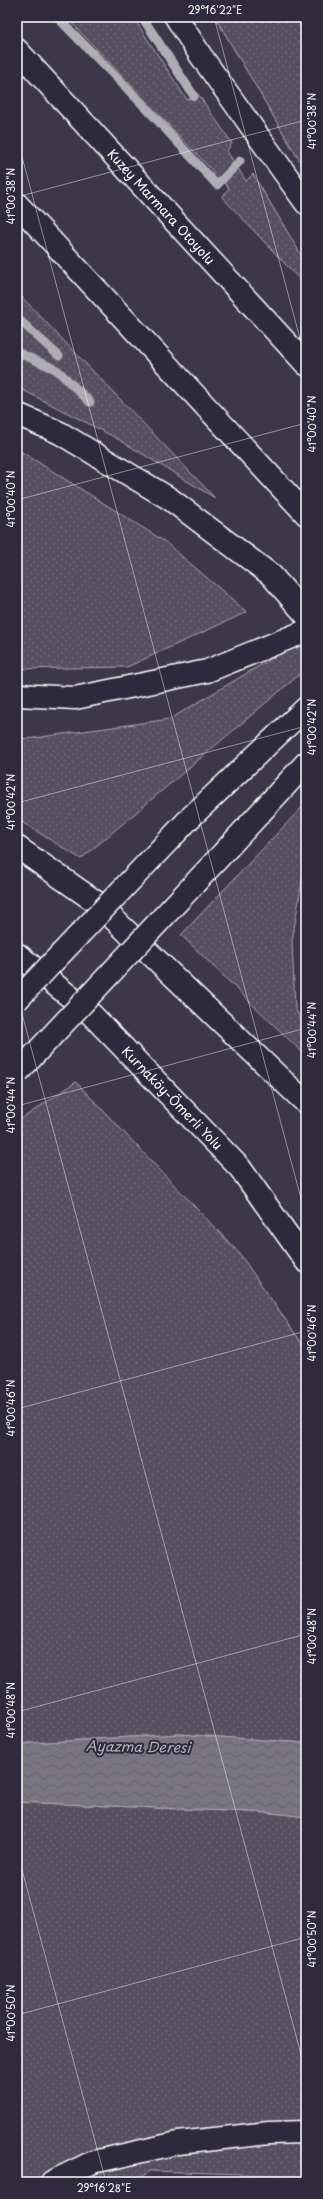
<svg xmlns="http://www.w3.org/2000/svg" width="323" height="2199" viewBox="0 0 323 2199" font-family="'Playpen Sans',sans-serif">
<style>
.grass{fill:url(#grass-dots);stroke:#aaa8b0}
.water{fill:url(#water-waves);stroke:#afadb4}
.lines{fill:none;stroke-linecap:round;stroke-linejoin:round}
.stream{stroke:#afadb4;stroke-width:9}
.street-casing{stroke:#fff;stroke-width:25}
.highway-casing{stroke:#fff;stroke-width:25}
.street{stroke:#2f2a3d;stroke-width:22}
.highway{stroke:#2f2a3d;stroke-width:22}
.highway-bridge-casing{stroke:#fff;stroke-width:25;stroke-linecap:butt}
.highway-bridge{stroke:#2f2a3d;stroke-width:22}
.ticks{fill:none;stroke:#fff;stroke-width:1;stroke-opacity:0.45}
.labels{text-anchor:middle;stroke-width:4;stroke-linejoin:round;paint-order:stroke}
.street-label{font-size:13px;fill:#fff;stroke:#2f2a3d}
.water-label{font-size:14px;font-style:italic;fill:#b5b4ba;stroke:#2f2a3d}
.neatline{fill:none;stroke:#fff;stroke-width:1.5}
.ticks-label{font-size:10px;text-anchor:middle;fill:#fff}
</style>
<defs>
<pattern id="grass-dots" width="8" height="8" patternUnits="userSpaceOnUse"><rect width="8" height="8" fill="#555060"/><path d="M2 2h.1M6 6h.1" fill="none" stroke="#6e6a78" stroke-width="1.8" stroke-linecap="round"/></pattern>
<pattern id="water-waves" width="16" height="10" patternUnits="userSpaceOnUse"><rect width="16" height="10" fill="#797682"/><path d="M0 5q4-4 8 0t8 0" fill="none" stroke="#626167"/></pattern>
</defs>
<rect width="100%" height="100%" fill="#3c3749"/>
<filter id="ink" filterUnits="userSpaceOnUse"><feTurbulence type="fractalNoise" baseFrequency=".025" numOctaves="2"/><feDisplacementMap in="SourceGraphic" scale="8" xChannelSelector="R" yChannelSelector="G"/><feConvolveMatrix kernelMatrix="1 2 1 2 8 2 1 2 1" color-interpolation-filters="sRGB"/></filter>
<g filter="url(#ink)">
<g class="grass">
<path d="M 66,17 L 133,17 L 187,100 L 198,94 L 232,143 L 227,151 L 246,181 L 253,174 L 306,263 L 306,286 L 222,197 L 229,188 Z"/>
<path d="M 215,17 L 306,17 L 306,172 Z"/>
<path d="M 17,292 L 215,498 L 118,439 L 17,387 Z"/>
<path d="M 17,449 L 164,541 L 247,612 L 127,667 L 17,669 Z"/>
<path d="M 306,638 L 306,669 L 81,859 L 17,819 L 17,737 L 27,739 L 170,719 Z"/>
<path d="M 306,803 L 306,872 L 302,881 L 292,941 L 295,1008 L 306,1030 L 306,1056 L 181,935 Z"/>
<path d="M 76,1082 L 239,1253 L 306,1349 L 306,1743 L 178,1734 L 17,1744 L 17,1122 Z"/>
<path d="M 17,1802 L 273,1813 L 306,1817 L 306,2176 L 150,2171 L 136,2182 L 17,2182 Z"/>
</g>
<path class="water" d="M 178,1734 L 306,1743 L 306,1817 L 273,1813 L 17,1802 L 17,1744 Z"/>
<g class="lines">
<g class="stream">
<path d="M 57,17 L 147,109 L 217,185 L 240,161"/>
<path d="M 142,17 L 194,96"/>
<path d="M 17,318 L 59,356"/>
<path d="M 17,352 L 57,370 L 90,402"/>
</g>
<g class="street-casing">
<path id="street" d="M 52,2182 L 93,2162 L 178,2143 L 269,2133 L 306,2132"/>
</g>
<g class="highway-casing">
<g id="highway">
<path d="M 176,17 L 201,56 L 306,203"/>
<path id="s1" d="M 17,50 L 306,364"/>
<path d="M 17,204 L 306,514"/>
<path d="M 17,414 L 60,433 L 170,499 L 271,575 L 306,615"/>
<path d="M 17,695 L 75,698 L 207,671 L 306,631"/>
<path d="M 190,818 L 306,708"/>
<path d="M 17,847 L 96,902 L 306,1103"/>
<path d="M 225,851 L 306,763"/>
<path id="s2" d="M 17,954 L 89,1012 L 240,1168 L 306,1261"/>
</g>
</g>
<use href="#street" class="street"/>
<use href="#highway" class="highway"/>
<g class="highway-bridge-casing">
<g id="highway-bridge">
<path d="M 17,1000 L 190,818"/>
<path d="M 18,1072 L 225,851"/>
</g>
</g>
<use href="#highway-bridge" class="highway-bridge"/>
</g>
</g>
<path class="ticks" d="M 214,17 L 306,361M 17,138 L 306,1217M 17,197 L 306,120M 17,500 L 306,423M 17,803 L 306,726M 17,995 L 306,2073M 17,1106 L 306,1028M 17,1409 L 306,1331M 17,1712 L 306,1634M 17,1851 L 106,2182M 17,2015 L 306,1937"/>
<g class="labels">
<g class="street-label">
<text dy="5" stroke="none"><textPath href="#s1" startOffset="213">Kuzey Marmara Otoyolu</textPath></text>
<text dy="5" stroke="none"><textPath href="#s2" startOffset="212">Kurnaköy-Ömerli Yolu</textPath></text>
</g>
<g class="water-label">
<text transform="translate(138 1747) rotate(1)" y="5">Ayazma Deresi</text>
</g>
</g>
<rect width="323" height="2199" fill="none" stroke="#2f2a3d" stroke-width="44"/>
<rect x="22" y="22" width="279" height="2155" class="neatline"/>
<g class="ticks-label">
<text x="215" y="14">29°16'22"E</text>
<text transform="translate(312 121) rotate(-90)" y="4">41°00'38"N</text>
<text transform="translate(11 196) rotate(-90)" y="4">41°00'38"N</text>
<text transform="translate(312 424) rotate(-90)" y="4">41°00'40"N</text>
<text transform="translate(11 499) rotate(-90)" y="4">41°00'40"N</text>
<text transform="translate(312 727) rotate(-90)" y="4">41°00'42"N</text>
<text transform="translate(11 802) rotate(-90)" y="4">41°00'42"N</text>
<text transform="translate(312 1030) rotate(-90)" y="4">41°00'44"N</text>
<text transform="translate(11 1105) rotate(-90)" y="4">41°00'44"N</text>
<text transform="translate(312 1333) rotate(-90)" y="4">41°00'46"N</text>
<text transform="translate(11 1408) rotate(-90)" y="4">41°00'46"N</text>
<text transform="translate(312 1636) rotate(-90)" y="4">41°00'48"N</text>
<text transform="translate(11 1710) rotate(-90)" y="4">41°00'48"N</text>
<text transform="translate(312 1939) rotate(-90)" y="4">41°00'50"N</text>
<text transform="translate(11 2013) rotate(-90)" y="4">41°00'50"N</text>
<text x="104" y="2192">29°16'28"E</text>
</g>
</svg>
